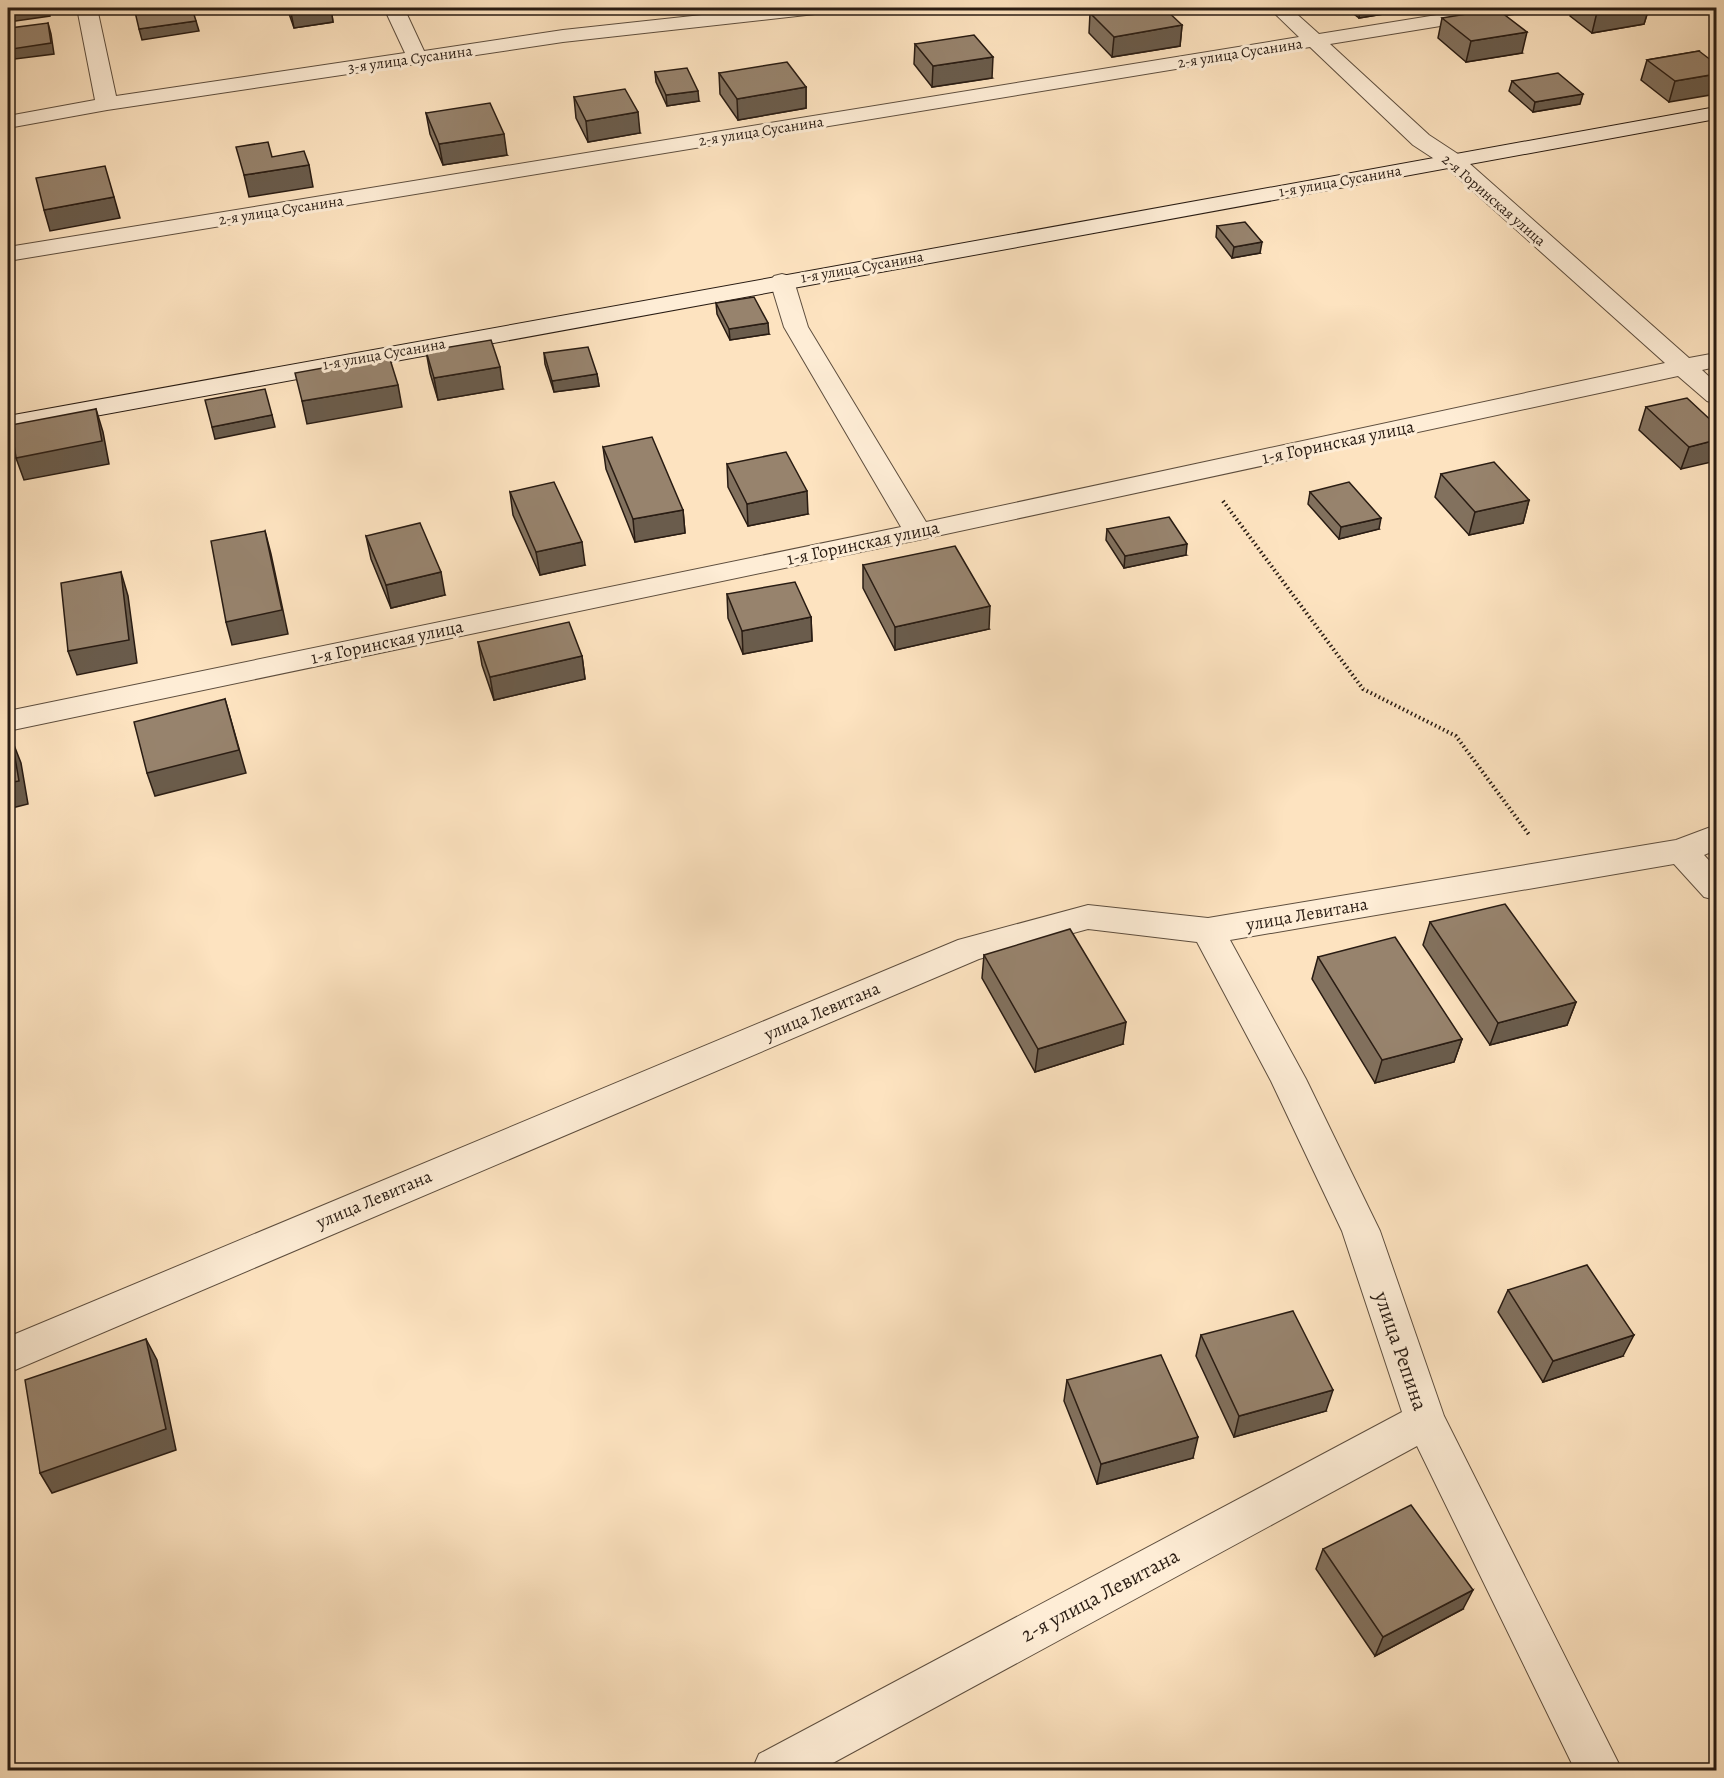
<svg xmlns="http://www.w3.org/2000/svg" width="1724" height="1778" viewBox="0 0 1724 1778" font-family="Alegreya,serif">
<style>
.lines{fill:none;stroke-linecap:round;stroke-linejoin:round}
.street-casing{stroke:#5e4e3e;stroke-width:2}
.secondary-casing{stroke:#291c13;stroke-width:2}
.path{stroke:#291c13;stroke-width:4;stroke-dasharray:1.5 3;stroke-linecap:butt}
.street{fill:#feedd6;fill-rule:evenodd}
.secondary{fill:#feedd6;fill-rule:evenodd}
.wall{fill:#82715e;stroke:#291c13;stroke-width:1.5}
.shaded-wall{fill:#6a5c4c;stroke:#291c13;stroke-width:1.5}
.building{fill:#97836d;stroke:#291c13;stroke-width:1.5}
.labels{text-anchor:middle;stroke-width:6;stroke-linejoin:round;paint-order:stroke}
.far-street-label{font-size:15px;fill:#291c13;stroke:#feedd6}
.street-label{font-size:18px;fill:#291c13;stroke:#feedd6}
.near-street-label{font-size:21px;fill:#291c13;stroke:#feedd6}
</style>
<rect width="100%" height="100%" fill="#fde3c0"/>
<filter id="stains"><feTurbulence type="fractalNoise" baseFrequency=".00333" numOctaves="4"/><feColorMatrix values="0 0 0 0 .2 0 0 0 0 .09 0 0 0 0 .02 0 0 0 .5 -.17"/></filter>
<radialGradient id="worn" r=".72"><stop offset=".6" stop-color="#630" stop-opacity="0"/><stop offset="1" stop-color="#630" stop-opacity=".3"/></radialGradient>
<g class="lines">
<g class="street-casing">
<g id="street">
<path d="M 77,8 L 97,8 L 116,96 L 405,53 L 384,8 L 404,8 L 424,51 L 563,30 L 766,8 L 825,8 L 822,12 L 815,14 L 563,42 L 107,110 L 8,128 L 8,116 L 95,100 Z"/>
<path d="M 1269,8 L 1290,8 L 1319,34 L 1480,8 L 1524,8 L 1521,12 L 1514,14 L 1330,44 L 1429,135 L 1461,156 L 1689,358 L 1716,353 L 1716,367 L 1702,370 L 1716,383 L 1716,404 L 1707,401 L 1678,376 L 918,540 L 8,731 L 8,711 L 901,527 L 784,327 L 770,281 L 774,276 L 782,274 L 790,276 L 794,281 L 808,327 L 926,522 L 1665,363 L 1445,166 L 1413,145 L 1310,47 L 8,261 L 8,247 L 1299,37 Z"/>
<path d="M 1716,825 L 1716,850 L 1704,855 L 1716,868 L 1716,900 L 1704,897 L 1674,864 L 1230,940 L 1306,1079 L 1380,1231 L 1444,1416 L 1622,1770 L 1575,1770 L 1417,1446 L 820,1770 L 752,1770 L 759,1754 L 1402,1412 L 1342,1231 L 1271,1081 L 1197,942 L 1088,929 L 979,959 L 8,1373 L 8,1337 L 958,940 L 1088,905 L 1208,918 L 1676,840 Z"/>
</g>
</g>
<g class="secondary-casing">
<path id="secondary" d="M 1716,107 L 1716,119 L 8,432 L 8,416 Z"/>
</g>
<path class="path" d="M 1223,501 L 1363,689 L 1456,736 L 1530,836"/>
<use href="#street" class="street"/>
<use href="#secondary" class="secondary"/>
</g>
<g class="wall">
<path d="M 287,8 L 331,8 L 333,22 L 294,28 Z"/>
<path d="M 1346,8 L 1420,8 L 1359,18 Z"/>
<path d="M 1572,8 L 1649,8 L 1644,24 L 1592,33 L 1570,16 Z"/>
<path d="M 1707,8 L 1716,8 L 1716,14 Z"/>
<path d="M 1090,13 L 1182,25 L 1180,46 L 1112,57 L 1089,33 Z"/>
<path d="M 1442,18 L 1522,53 L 1466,62 L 1438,38 Z"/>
<path d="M 915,44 L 992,78 L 932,87 L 914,64 Z"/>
<path d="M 1699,51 L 1669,102 L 1641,80 L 1647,60 Z"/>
<path d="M 655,72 L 699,101 L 667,106 L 656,82 Z"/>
<path d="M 719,73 L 806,87 L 806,108 L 738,120 L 720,94 Z"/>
<path d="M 1512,81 L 1580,104 L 1533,112 L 1509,91 Z"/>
<path d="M 574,97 L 640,133 L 588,142 L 576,118 Z"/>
<path d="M 426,113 L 507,155 L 443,165 L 430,134 Z"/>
<path d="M 1217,226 L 1260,253 L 1232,258 L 1216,237 Z"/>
<path d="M 716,303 L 769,334 L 730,340 L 717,314 Z"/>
<path d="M 426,351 L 503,389 L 438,400 L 430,373 Z"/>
<path d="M 544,353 L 597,374 L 599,386 L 554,392 L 545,364 Z"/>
<path d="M 1646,407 L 1716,425 L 1681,469 L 1639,430 Z"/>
<path d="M 603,447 L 683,510 L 685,533 L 635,542 L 606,469 Z"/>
<path d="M 727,464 L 808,514 L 748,526 L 728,487 Z"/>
<path d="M 1441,474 L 1529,500 L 1523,523 L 1469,535 L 1435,497 Z"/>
<path d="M 510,492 L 585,565 L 540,575 L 513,515 Z"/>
<path d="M 1310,492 L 1379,529 L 1339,539 L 1308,504 Z"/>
<path d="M 1107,529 L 1186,555 L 1124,568 L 1106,540 Z"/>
<path d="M 366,536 L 445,595 L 391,608 L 371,559 Z"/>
<path d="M 863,565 L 989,629 L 895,650 L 863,588 Z"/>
<path d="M 727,594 L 811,617 L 812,641 L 743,654 L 728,618 Z"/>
<path d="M 478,642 L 582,656 L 585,679 L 494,700 L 482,665 Z"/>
<path d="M 1430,922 L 1576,1002 L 1567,1025 L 1490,1045 L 1423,945 Z"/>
<path d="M 984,955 L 1123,1044 L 1035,1072 L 982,978 Z"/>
<path d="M 1318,957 L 1462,1039 L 1454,1062 L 1375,1083 L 1312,979 Z"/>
<path d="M 1508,1290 L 1623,1356 L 1543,1382 L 1498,1312 Z"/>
<path d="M 1201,1335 L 1326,1411 L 1234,1437 L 1196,1356 Z"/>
<path d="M 1067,1380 L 1193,1458 L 1097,1484 L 1064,1401 Z"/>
<path d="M 1323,1549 L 1463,1609 L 1375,1656 L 1316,1569 Z"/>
</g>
<g class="shaded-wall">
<path d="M 35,8 L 49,8 L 50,16 L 9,22 L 8,16 L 8,11 Z"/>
<path d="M 290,8 L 331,8 L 333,22 L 294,28 Z"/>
<path d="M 541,8 L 570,8 L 541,13 Z"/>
<path d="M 1360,8 L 1420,8 L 1359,18 Z"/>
<path d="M 1627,8 L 1649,8 L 1644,24 L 1592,33 L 1597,12 Z"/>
<path d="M 196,21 L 199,31 L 142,40 L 139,29 Z"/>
<path d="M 48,23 L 51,34 L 54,54 L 15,59 L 12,49 Z"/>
<path d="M 1182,25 L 1180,46 L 1112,57 L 1114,37 Z"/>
<path d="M 1527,32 L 1522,53 L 1466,62 L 1471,41 Z"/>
<path d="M 993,57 L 992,78 L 932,87 L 933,66 Z"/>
<path d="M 1716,74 L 1716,94 L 1669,102 L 1675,81 Z"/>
<path d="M 806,87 L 806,108 L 738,120 L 737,99 Z"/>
<path d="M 698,91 L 699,101 L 667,106 L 666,95 Z"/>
<path d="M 1583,94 L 1580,104 L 1533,112 L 1535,102 Z"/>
<path d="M 638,112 L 640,133 L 588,142 L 586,121 Z"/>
<path d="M 504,134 L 507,155 L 443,165 L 439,144 Z"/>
<path d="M 309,165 L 313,187 L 249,197 L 244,175 Z"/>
<path d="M 114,197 L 120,218 L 50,231 L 44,210 Z"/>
<path d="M 1262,242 L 1260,253 L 1232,258 L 1234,247 Z"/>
<path d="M 768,323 L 769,334 L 730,340 L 729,329 Z"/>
<path d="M 500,367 L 503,389 L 438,400 L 434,378 Z"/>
<path d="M 597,374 L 599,386 L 554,392 L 552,381 Z"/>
<path d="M 398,385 L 402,407 L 307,424 L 302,401 Z"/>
<path d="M 96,409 L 103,432 L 109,464 L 24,480 L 16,458 Z"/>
<path d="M 272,415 L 275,427 L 215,439 L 212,427 Z"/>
<path d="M 1716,440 L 1716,461 L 1681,469 L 1689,447 Z"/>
<path d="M 807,491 L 808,514 L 748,526 L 747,504 Z"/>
<path d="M 1529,500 L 1523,523 L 1469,535 L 1475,512 Z"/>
<path d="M 683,510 L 685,533 L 635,542 L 633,519 Z"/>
<path d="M 1381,518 L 1379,529 L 1339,539 L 1341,527 Z"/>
<path d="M 265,531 L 271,554 L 288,634 L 232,645 L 226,622 Z"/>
<path d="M 582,542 L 585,565 L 540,575 L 536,552 Z"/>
<path d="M 1187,544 L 1186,555 L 1124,568 L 1125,556 Z"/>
<path d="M 121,572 L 128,596 L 137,663 L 77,675 L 68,651 Z"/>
<path d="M 441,572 L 445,595 L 391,608 L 386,585 Z"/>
<path d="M 990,606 L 989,629 L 895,650 L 895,627 Z"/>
<path d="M 8,614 L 8,616 L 12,690 L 8,691 Z"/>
<path d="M 811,617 L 812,641 L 743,654 L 742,631 Z"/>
<path d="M 582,656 L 585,679 L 494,700 L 490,677 Z"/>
<path d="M 225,699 L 246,773 L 155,796 L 147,773 Z"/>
<path d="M 12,740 L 21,763 L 28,804 L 8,809 L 8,783 Z"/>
<path d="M 1576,1002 L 1567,1025 L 1490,1045 L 1498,1023 Z"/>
<path d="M 1126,1022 L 1123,1044 L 1035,1072 L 1038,1049 Z"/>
<path d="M 1462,1039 L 1454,1062 L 1375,1083 L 1382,1060 Z"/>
<path d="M 1634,1335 L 1623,1356 L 1543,1382 L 1553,1361 Z"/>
<path d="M 146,1339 L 157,1360 L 176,1450 L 52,1493 L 40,1473 Z"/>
<path d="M 1333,1390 L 1326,1411 L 1234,1437 L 1239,1416 Z"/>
<path d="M 1198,1437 L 1193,1458 L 1097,1484 L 1101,1464 Z"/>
<path d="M 1473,1590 L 1463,1609 L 1375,1656 L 1383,1637 Z"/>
</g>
<g class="building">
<path d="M 8,8 L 35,8 L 8,11 Z"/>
<path d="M 163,8 L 192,8 L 196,21 L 139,29 L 135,12 Z"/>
<path d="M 1122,8 L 1164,8 L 1182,25 L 1114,37 L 1090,13 Z"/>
<path d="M 1591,8 L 1627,8 L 1597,12 Z"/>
<path d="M 1497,9 L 1527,32 L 1471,41 L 1442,18 Z"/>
<path d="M 48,23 L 51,43 L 12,49 L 10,28 Z"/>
<path d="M 974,35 L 993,57 L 933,66 L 915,44 Z"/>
<path d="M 1699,51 L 1716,64 L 1716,74 L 1675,81 L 1647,60 Z"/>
<path d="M 787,62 L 806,87 L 737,99 L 719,73 Z"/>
<path d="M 687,68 L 698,91 L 666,95 L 655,72 Z"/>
<path d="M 1558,73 L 1583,94 L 1535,102 L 1512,81 Z"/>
<path d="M 625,89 L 638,112 L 586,121 L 574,97 Z"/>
<path d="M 490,103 L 504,134 L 439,144 L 426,113 Z"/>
<path d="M 268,142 L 272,157 L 304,151 L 309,165 L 244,175 L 236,147 Z"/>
<path d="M 105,166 L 114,197 L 44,210 L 36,178 Z"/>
<path d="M 1245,222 L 1262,242 L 1234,247 L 1217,226 Z"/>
<path d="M 754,297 L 768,323 L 729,329 L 716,303 Z"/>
<path d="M 491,340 L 500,367 L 434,378 L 426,351 Z"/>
<path d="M 588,347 L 597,374 L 552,381 L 544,353 Z"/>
<path d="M 389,356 L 398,385 L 302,401 L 295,373 Z"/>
<path d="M 265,389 L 272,415 L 212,427 L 205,400 Z"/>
<path d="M 1687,398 L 1716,425 L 1716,440 L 1689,447 L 1646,407 Z"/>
<path d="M 96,409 L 102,441 L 16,458 L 11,425 Z"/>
<path d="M 652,437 L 683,510 L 633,519 L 603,447 Z"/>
<path d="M 786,452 L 807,491 L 747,504 L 727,464 Z"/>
<path d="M 1494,462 L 1529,500 L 1475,512 L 1441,474 Z"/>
<path d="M 554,482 L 582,542 L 536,552 L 510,492 Z"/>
<path d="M 1349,482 L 1381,518 L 1341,527 L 1310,492 Z"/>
<path d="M 1169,517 L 1187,544 L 1125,556 L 1107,529 Z"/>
<path d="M 420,523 L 441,572 L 386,585 L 366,536 Z"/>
<path d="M 265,531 L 282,610 L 226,622 L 211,541 Z"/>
<path d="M 955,546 L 990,606 L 895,627 L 863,565 Z"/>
<path d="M 121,572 L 129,640 L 68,651 L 61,583 Z"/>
<path d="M 795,582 L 811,617 L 742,631 L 727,594 Z"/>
<path d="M 569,622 L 582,656 L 490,677 L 478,642 Z"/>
<path d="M 225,699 L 239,750 L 147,773 L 134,722 Z"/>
<path d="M 12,740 L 19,781 L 8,783 L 8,741 Z"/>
<path d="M 1505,904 L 1576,1002 L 1498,1023 L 1430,922 Z"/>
<path d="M 1070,929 L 1126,1022 L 1038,1049 L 984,955 Z"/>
<path d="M 1395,937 L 1462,1039 L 1382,1060 L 1318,957 Z"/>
<path d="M 1587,1265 L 1634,1335 L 1553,1361 L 1508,1290 Z"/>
<path d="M 1293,1311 L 1333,1390 L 1239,1416 L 1201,1335 Z"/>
<path d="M 146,1339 L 166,1429 L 40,1473 L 25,1380 Z"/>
<path d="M 1161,1355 L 1198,1437 L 1101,1464 L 1067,1380 Z"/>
<path d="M 1411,1505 L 1473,1590 L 1383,1637 L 1323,1549 Z"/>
</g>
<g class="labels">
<g class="far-street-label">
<text transform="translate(1240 53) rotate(-9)" y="5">2-я улица Сусанина</text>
<text transform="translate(410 59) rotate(-8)" y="5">3-я улица Сусанина</text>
<text transform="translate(761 131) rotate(-9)" y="5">2-я улица Сусанина</text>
<text transform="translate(1340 181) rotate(-10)" y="5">1-я улица Сусанина</text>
<text transform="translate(1494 200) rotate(41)" y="5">2-я Горинская улица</text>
<text transform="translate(281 210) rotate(-9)" y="5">2-я улица Сусанина</text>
<text transform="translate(862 267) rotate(-10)" y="5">1-я улица Сусанина</text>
<text transform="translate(384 354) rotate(-10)" y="5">1-я улица Сусанина</text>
</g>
<g class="street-label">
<text transform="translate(1338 442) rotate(-12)" y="6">1-я Горинская улица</text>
<text transform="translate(863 543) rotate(-12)" y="6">1-я Горинская улица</text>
<text transform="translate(387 642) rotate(-12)" y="6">1-я Горинская улица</text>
<text transform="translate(1307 914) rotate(-10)" y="6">улица Левитана</text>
<text transform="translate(822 1011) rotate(-23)" y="6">улица Левитана</text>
<text transform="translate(374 1199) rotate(-23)" y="6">улица Левитана</text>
</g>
<g class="near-street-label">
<text transform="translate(1401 1351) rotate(71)" y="7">улица Репина</text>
<text transform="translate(1100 1595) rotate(-28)" y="7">2-я улица Левитана</text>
</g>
</g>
<rect width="1724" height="1778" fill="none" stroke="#fde3c0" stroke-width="30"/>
<rect x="9" y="9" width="1706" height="1760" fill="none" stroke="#291c13" stroke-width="3"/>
<rect x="15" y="15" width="1694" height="1748" fill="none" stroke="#291c13" stroke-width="1.5"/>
<rect width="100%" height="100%" filter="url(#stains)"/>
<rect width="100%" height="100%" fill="url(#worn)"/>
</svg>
